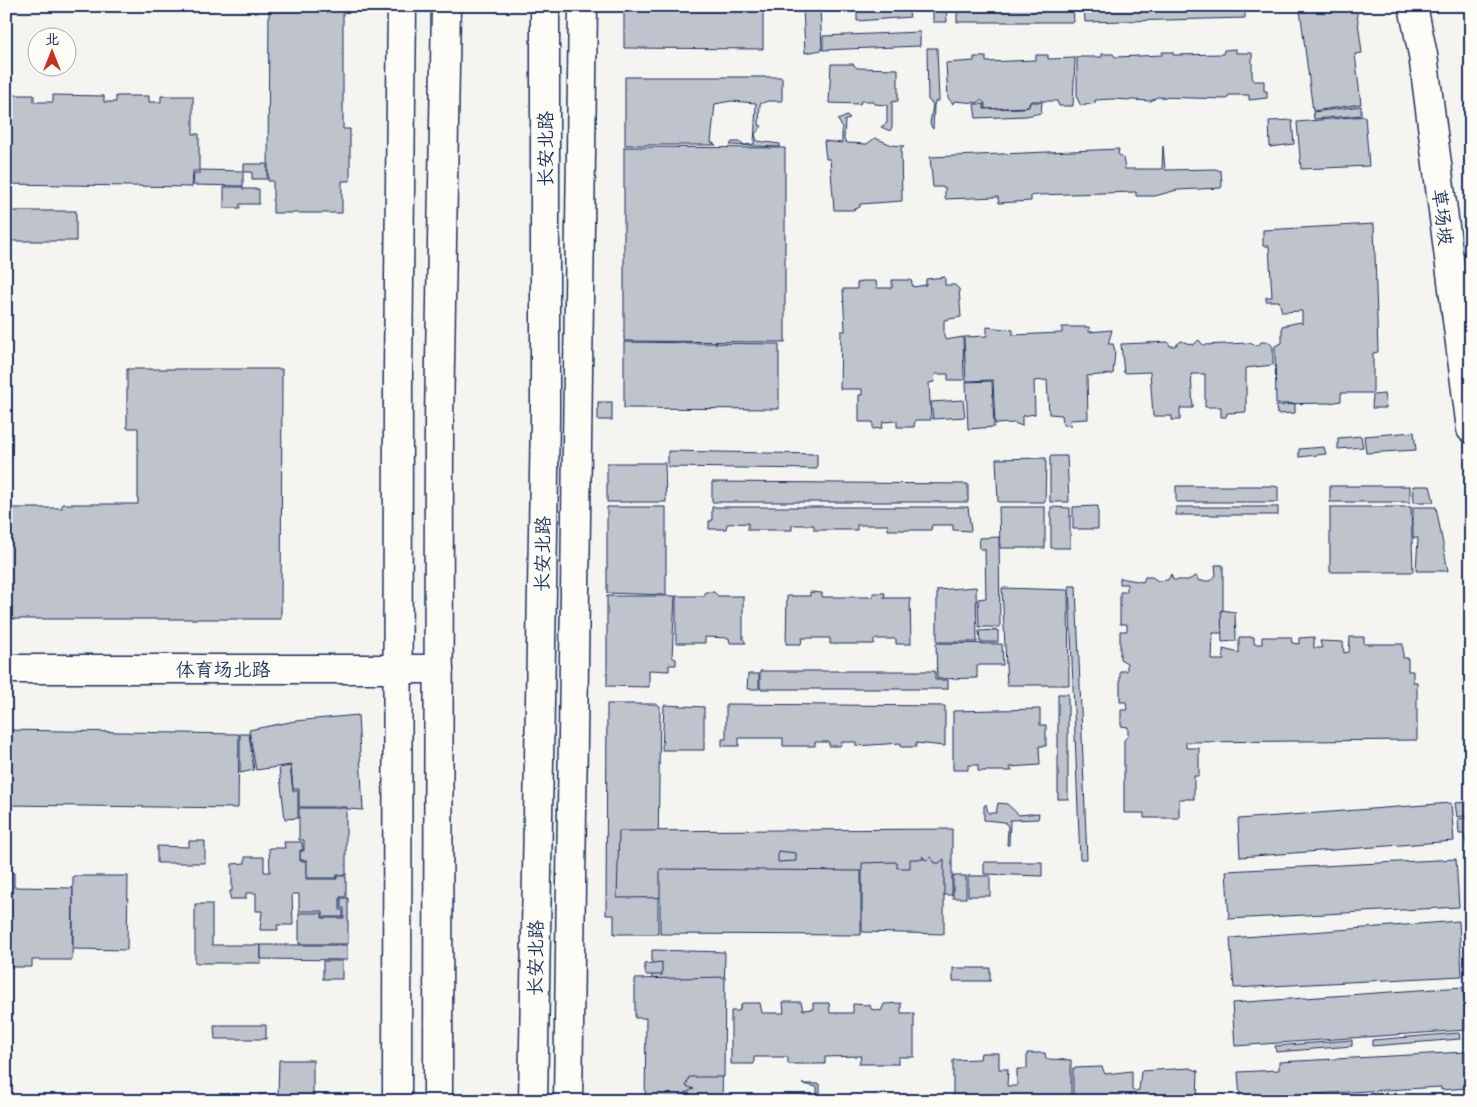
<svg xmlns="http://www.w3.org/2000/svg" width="1477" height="1107" viewBox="0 0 1477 1107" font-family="Mynerve,'LXGW WenKai TC',sans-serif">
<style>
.building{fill:#bfc3cc;stroke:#1b2f5e}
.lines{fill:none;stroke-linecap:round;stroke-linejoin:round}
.minor-casing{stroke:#1b2f5e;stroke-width:31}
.major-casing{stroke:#1b2f5e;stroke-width:31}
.minor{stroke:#fdfcf7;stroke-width:28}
.major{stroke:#fdfcf7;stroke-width:28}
.labels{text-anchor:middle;stroke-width:5;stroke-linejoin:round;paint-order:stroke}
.street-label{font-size:19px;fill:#1b2f5e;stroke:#fdfcf7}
</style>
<rect width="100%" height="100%" fill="#f4f4f1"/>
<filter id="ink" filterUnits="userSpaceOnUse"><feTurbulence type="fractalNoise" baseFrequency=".02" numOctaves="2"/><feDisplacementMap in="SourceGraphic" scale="10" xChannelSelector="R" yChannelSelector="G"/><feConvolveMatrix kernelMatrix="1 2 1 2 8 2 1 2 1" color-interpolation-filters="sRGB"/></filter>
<g filter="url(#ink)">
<g class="building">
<path d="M 269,6 L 343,6 L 343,129 L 350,129 L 350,181 L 342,181 L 342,213 L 273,213 L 273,181 L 268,181 Z"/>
<path d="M 624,6 L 763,6 L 763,49 L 624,48 Z"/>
<path d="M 803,6 L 820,6 L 822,50 L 805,53 Z"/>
<path d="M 857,6 L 907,6 L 910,17 L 857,21 Z"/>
<path d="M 933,6 L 946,6 L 947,22 L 933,22 Z"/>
<path d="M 957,6 L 1073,6 L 1074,22 L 957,22 Z"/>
<path d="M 1084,6 L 1245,6 L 1245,18 L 1085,22 Z"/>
<path d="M 1309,6 L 1356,6 L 1362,53 L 1355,54 L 1361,104 L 1313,111 L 1300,9 Z"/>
<path d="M 920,32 L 920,46 L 823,50 L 823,36 Z"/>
<path d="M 927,48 L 937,48 L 939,101 L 935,101 L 934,106 L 933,129 L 930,124 L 933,104 L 928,100 Z"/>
<path d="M 1236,49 L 1236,53 L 1252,53 L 1252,77 L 1254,81 L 1264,81 L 1264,91 L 1267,91 L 1267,98 L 1249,100 L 1249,95 L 1229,95 L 1227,99 L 1157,97 L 1151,101 L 1112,99 L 1095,100 L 1095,103 L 1081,106 L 1077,98 L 1077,57 L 1102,57 L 1102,54 L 1113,54 L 1115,57 L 1162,55 L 1162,52 L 1173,52 L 1173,55 L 1223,54 L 1224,50 Z"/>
<path d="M 1036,55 L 1048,55 L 1048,59 L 1075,58 L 1073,106 L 1059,106 L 1057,101 L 1031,101 L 1027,107 L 985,109 L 985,103 L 980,100 L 978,103 L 954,101 L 953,104 L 948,98 L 946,63 L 974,61 L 974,57 L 986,57 L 986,62 L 1036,60 Z"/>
<path d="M 831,64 L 853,64 L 857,68 L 898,69 L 898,101 L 892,102 L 892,127 L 890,131 L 881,127 L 887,123 L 887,105 L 874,104 L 872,101 L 861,101 L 860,104 L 829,103 Z"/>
<path d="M 625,77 L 782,77 L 782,101 L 768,101 L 760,104 L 759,125 L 762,126 L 755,134 L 757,141 L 780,144 L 780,147 L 730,145 L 732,142 L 741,142 L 744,145 L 754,144 L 756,103 L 731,101 L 715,104 L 711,142 L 716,145 L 625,145 Z"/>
<path d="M 6,95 L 34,95 L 34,102 L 53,102 L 53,95 L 104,96 L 104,102 L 116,102 L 116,96 L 149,96 L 149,102 L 161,102 L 161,96 L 193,96 L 193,134 L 199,134 L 199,171 L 193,171 L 192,187 L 6,184 Z"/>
<path d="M 1030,102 L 1042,102 L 1041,113 L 1026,116 L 976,118 L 974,104 L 984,104 L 984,109 L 1024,108 L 1029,107 Z"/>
<path d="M 1361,106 L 1361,115 L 1314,119 L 1313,112 Z"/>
<path d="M 847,116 L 850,119 L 845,120 L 844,139 L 847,143 L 867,144 L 875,138 L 892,145 L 904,146 L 901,148 L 902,201 L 860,204 L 860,207 L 853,210 L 834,210 L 830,159 L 826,159 L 824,141 L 842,143 L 842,127 L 838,120 Z"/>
<path d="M 1365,116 L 1369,166 L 1301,169 L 1297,122 Z"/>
<path d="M 1292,120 L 1294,144 L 1270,147 L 1269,121 Z"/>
<path d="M 1163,146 L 1165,170 L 1215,169 L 1221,171 L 1222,185 L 1221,188 L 1177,190 L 1155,196 L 1136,196 L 1136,192 L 1037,195 L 1031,196 L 1031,201 L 999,203 L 998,197 L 945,199 L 945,187 L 933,187 L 930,157 L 1119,149 L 1118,154 L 1123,158 L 1125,169 L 1162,169 Z"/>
<path d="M 624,147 L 785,148 L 785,342 L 624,341 Z"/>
<path d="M 244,164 L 267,164 L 267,179 L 252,179 L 252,172 L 244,172 Z"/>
<path d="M 200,170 L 243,171 L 243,186 L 193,185 L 194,173 L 200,173 Z"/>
<path d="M 224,187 L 243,187 L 243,189 L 259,189 L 259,204 L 240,204 L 240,208 L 224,208 Z"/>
<rect x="6" y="211" width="70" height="30"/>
<path d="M 1374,224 L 1378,352 L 1373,353 L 1373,393 L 1341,393 L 1341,401 L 1330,403 L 1276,404 L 1275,346 L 1282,343 L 1282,326 L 1300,322 L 1302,324 L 1302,311 L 1282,312 L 1279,301 L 1266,301 L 1266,297 L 1272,297 L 1269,246 L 1263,246 L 1263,230 Z"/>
<path d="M 945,277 L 945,285 L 955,285 L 959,289 L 961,317 L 944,320 L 944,337 L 946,340 L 963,337 L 964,380 L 948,380 L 948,374 L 935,374 L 934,382 L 929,383 L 931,420 L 915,420 L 914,427 L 897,427 L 897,421 L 883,422 L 882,428 L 873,429 L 873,422 L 859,422 L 859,395 L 862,395 L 862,389 L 840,389 L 841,331 L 845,331 L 843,289 L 857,289 L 857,283 L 863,281 L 876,281 L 877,288 L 892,288 L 892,280 L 911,280 L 913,287 L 926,285 L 926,279 Z"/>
<path d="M 987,327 L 1013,330 L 1013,335 L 1062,333 L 1062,327 L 1089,327 L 1089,332 L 1112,330 L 1108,344 L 1113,344 L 1115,351 L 1113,374 L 1087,376 L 1088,419 L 1070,420 L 1071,425 L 1063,425 L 1062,415 L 1049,414 L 1047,380 L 1034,381 L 1035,414 L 1022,416 L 1022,426 L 1014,423 L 995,424 L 993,380 L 966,381 L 964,337 L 987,336 Z"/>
<path d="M 1199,340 L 1203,345 L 1249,343 L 1258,346 L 1261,342 L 1269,342 L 1273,347 L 1273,365 L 1246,368 L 1246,412 L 1227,413 L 1226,417 L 1221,417 L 1221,407 L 1205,407 L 1205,374 L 1191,374 L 1193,408 L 1180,408 L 1180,420 L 1172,420 L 1172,416 L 1153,416 L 1150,372 L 1124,373 L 1121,344 L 1168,342 L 1170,346 L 1175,346 L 1181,341 L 1193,345 Z"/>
<path d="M 624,342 L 779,344 L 779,409 L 624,408 Z"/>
<path d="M 127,369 L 282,369 L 281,619 L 6,619 L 6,508 L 62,508 L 62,504 L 138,504 L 138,428 L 127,428 Z"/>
<path d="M 992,381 L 994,427 L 968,429 L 966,382 Z"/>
<path d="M 1384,394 L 1386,408 L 1372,408 L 1373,395 Z"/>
<path d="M 963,400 L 965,417 L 933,419 L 931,402 Z"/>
<rect x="598" y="402" width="14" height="18"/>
<path d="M 1295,404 L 1295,413 L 1277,414 L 1276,406 Z"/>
<path d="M 1414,432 L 1416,450 L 1366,453 L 1364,436 Z"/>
<path d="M 1361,436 L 1363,447 L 1338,449 L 1338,438 Z"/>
<path d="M 1324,447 L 1326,454 L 1299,457 L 1299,449 Z"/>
<path d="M 668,451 L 817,454 L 817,469 L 668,467 Z"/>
<path d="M 1050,456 L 1067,456 L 1069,502 L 1050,502 Z"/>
<path d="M 1046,458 L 1045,502 L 998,502 L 996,459 Z"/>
<path d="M 607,463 L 665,463 L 666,502 L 607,502 Z"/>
<path d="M 712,482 L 968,484 L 968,502 L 712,502 Z"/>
<path d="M 1176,486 L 1272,486 L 1278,487 L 1278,502 L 1176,502 Z"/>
<rect x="1330" y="486" width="80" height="16"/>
<path d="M 1413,486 L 1430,486 L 1434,502 L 1414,502 Z"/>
<path d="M 1098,506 L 1098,529 L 1073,529 L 1073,507 Z"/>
<path d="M 607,507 L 666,507 L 666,595 L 607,593 Z"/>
<path d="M 712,507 L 968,507 L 971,531 L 953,530 L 953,525 L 932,525 L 931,530 L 888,530 L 888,525 L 857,525 L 857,530 L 814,530 L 814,525 L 792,525 L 792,530 L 748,530 L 748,523 L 727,524 L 726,529 L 709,529 L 709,521 L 712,521 Z"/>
<path d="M 999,507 L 1045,507 L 1045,548 L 1000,548 Z"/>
<path d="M 1051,507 L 1070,508 L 1070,548 L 1051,548 Z"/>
<rect x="1176" y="507" width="102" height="8"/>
<path d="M 1330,507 L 1411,507 L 1413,572 L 1330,572 Z"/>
<path d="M 1413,507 L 1436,507 L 1448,571 L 1416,571 L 1418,538 L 1413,538 Z"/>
<path d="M 999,537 L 1000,627 L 979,627 L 978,599 L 986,598 L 985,549 L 980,549 L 979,538 Z"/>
<path d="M 1215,565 L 1223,565 L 1223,633 L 1213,633 L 1212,660 L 1224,660 L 1223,649 L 1239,653 L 1239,637 L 1254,637 L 1254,644 L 1262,644 L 1262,637 L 1291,637 L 1292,643 L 1299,644 L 1299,638 L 1314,637 L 1314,648 L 1322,648 L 1320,641 L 1343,642 L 1344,653 L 1349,652 L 1350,637 L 1364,637 L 1364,644 L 1403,644 L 1403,658 L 1408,658 L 1408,671 L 1413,671 L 1413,682 L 1417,682 L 1417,740 L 1186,742 L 1186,748 L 1199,748 L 1199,776 L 1194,776 L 1194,799 L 1179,799 L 1179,818 L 1144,818 L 1144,813 L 1124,813 L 1124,740 L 1128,736 L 1128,727 L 1121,726 L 1121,710 L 1127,710 L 1126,702 L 1120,702 L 1120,671 L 1127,671 L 1127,663 L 1120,659 L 1120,631 L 1127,631 L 1127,624 L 1120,624 L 1120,592 L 1127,592 L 1127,584 L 1120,584 L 1120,578 L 1143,582 L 1145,577 L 1152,577 L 1158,581 L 1168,580 L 1171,574 L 1173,580 L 1188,580 L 1196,576 L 1199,581 L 1211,581 L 1216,575 Z"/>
<path d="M 1069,586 L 1076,586 L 1087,859 L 1080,859 Z"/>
<path d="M 976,587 L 977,642 L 937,642 L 937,590 Z"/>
<path d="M 1002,588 L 1068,590 L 1069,685 L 1007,685 Z"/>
<path d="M 705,592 L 714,592 L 718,596 L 743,596 L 743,639 L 746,643 L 730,643 L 729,638 L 705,637 L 705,643 L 676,643 L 676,596 L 705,596 Z"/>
<path d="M 810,592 L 822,593 L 822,597 L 873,597 L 873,593 L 885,593 L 884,598 L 910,598 L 911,644 L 896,644 L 896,639 L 874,639 L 874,644 L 830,644 L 830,638 L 802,638 L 801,644 L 786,644 L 787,596 L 810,596 Z"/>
<path d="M 607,596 L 675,596 L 672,657 L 676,659 L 676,665 L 669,665 L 669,671 L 649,670 L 649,687 L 607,686 Z"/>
<path d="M 1221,610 L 1235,612 L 1236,641 L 1222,642 Z"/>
<path d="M 998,630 L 998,642 L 980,642 L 979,631 Z"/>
<path d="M 936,643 L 1002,644 L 1003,665 L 977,665 L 977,678 L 937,679 Z"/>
<path d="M 760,671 L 935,671 L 935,680 L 948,680 L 948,689 L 760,689 Z"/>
<path d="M 748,674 L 759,674 L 759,689 L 747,689 Z"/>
<rect x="1058" y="694" width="10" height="105"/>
<path d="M 607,704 L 655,704 L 660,706 L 658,851 L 671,852 L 669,867 L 658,867 L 658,934 L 614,934 L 614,915 L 606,915 Z"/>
<path d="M 726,704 L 945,706 L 945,746 L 916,743 L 916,747 L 901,747 L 901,743 L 856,746 L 856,742 L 842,742 L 840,746 L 829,746 L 829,742 L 815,742 L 815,746 L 783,746 L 783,738 L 739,738 L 739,746 L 722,746 L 722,739 L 726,739 Z"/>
<path d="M 664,705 L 704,707 L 704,750 L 662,750 Z"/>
<path d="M 1040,709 L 1040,725 L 1046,725 L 1046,746 L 1039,746 L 1040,765 L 1010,767 L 1012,771 L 978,771 L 978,765 L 968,765 L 968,770 L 953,770 L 953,711 Z"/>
<path d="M 358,715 L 363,810 L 347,809 L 347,807 L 299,807 L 299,789 L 293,789 L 291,765 L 256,770 L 249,730 L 295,721 Z"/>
<path d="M 6,730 L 239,734 L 238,808 L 6,805 Z"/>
<path d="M 240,734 L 249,734 L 254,770 L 240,773 Z"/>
<path d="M 290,766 L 293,791 L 298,791 L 298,818 L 285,819 L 279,768 Z"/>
<path d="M 1471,802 L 1471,815 L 1457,817 L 1455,803 Z"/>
<path d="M 998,803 L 1007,804 L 1019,815 L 1039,813 L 1038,819 L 1010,820 L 1009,845 L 1007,845 L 1008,827 L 1005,822 L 984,820 L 984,806 L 986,804 L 988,813 L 996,813 Z"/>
<path d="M 1451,803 L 1454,841 L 1240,857 L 1238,819 Z"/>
<path d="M 299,808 L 346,808 L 346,875 L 337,875 L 337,878 L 307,878 L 307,860 L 300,860 L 300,851 L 304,851 L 304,840 L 299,840 Z"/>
<path d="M 1471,817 L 1471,869 L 1464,834 L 1459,834 L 1458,819 Z"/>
<path d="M 952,829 L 952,895 L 617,898 L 619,831 Z"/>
<path d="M 189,841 L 205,841 L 205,863 L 157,863 L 157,846 L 189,847 Z"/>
<path d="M 284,842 L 302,842 L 303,850 L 300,850 L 300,861 L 306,861 L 306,879 L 337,879 L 337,876 L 346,876 L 346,897 L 340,897 L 340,910 L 343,910 L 343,917 L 323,917 L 323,911 L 299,911 L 299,894 L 292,894 L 293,925 L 277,925 L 278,930 L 260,930 L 262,911 L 256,911 L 256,893 L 246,893 L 246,899 L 230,899 L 230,891 L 232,891 L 232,864 L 245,863 L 245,857 L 264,857 L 264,872 L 270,872 L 269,848 L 285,848 Z"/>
<path d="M 778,851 L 796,853 L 796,861 L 778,862 Z"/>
<path d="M 922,856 L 926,860 L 931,857 L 935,863 L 939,863 L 944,859 L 944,934 L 862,932 L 862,863 L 894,862 L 897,863 L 897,868 L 910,868 L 910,859 L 924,859 Z"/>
<path d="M 1456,859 L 1459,907 L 1229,919 L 1226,871 Z"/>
<path d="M 984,862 L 1042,862 L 1042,876 L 984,874 Z"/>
<path d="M 660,869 L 861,871 L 861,935 L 660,934 Z"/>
<path d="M 6,873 L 14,873 L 14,887 L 73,888 L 72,960 L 32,960 L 32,967 L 6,967 Z"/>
<path d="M 73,876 L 128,876 L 127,950 L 73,949 Z"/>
<rect x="953" y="876" width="13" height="22"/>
<rect x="968" y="876" width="22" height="20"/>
<path d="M 341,898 L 348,898 L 348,944 L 299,944 L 299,913 L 322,913 L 322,918 L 344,918 L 344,908 L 341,908 Z"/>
<path d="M 195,904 L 212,904 L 212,945 L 261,945 L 261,963 L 195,963 Z"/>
<path d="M 1459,921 L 1462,976 L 1234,988 L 1230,938 Z"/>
<path d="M 261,945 L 347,945 L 347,960 L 261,959 Z"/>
<path d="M 652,950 L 725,952 L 722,1101 L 651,1101 Z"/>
<rect x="323" y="961" width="19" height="18"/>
<path d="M 662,962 L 662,975 L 646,975 L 644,964 Z"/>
<rect x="953" y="968" width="37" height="13"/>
<path d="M 725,977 L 724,1077 L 689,1077 L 686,1086 L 694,1089 L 685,1093 L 683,1099 L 685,1101 L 645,1101 L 646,1018 L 635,1018 L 635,979 Z"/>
<path d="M 1463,987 L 1466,1030 L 1235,1046 L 1232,1003 Z"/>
<path d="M 783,1002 L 801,1002 L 803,1010 L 813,1009 L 813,1003 L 829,1003 L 830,1013 L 853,1013 L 853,1004 L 870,1005 L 871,1009 L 881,1011 L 884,1004 L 901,1003 L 901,1013 L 914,1013 L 914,1057 L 898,1057 L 898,1064 L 859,1064 L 861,1056 L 825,1057 L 825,1064 L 788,1064 L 788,1057 L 754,1057 L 754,1064 L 731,1064 L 731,1011 L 739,1011 L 742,1003 L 760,1003 L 762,1013 L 784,1013 Z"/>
<path d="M 214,1025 L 266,1025 L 266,1039 L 215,1039 Z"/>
<path d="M 1459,1033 L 1460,1039 L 1372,1046 L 1372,1040 Z"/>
<path d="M 1352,1040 L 1352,1046 L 1276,1052 L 1275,1046 Z"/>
<path d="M 1466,1052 L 1468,1088 L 1441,1090 L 1441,1087 L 1240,1098 L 1238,1072 L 1279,1070 L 1279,1062 Z"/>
<path d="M 981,1053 L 999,1053 L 999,1069 L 1008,1069 L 1007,1086 L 1017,1086 L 1017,1069 L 1027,1069 L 1027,1053 L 1045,1053 L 1046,1059 L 1071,1060 L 1071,1101 L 1060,1101 L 1060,1099 L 1044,1099 L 1043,1101 L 982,1101 L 982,1099 L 966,1099 L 966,1101 L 953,1101 L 953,1060 L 980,1059 Z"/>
<path d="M 279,1060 L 313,1060 L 313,1101 L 259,1101 L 259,1094 L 278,1094 Z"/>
<path d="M 1102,1067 L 1105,1074 L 1132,1071 L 1132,1090 L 1135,1091 L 1139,1090 L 1141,1071 L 1190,1068 L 1198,1071 L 1197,1101 L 1073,1101 L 1073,1068 Z"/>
<path d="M 802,1084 L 820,1084 L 820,1101 L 805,1101 L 803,1096 L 817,1095 L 817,1087 Z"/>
<path d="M 1471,1098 L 1471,1101 L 1411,1101 Z"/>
</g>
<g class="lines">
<g class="minor-casing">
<g id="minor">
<path d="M 1413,6 L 1423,55 L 1471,429"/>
<path d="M 6,669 L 439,669"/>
<path d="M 397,1101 L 398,370 L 402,6"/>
<path d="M 568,1101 L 583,6"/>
</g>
</g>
<g class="major-casing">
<g id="major">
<path d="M 438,1101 L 439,421 L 446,6"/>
<path d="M 533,1101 L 545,418 L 545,6"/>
</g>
</g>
<use href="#minor" class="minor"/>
<use href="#major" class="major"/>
</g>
</g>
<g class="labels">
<g class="street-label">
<text transform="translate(545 149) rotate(-90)" y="7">长安北路</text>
<text transform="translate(1443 217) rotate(83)" y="7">草场坡</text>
<text transform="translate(542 554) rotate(-89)" y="7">长安北路</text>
<text x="223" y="676">体育场北路</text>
<text transform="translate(535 958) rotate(-89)" y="7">长安北路</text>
</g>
</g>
<rect width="1477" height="1107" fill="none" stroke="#fdfcf7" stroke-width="25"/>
<rect x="12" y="12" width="1452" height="1082" fill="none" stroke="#1b2f5e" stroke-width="2" filter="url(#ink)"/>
<g transform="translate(52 52)"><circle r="24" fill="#fdfcf7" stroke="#a3aaba"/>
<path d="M0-4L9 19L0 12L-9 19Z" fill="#c8321e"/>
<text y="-8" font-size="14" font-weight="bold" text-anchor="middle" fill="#1b2f5e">北</text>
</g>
</svg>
